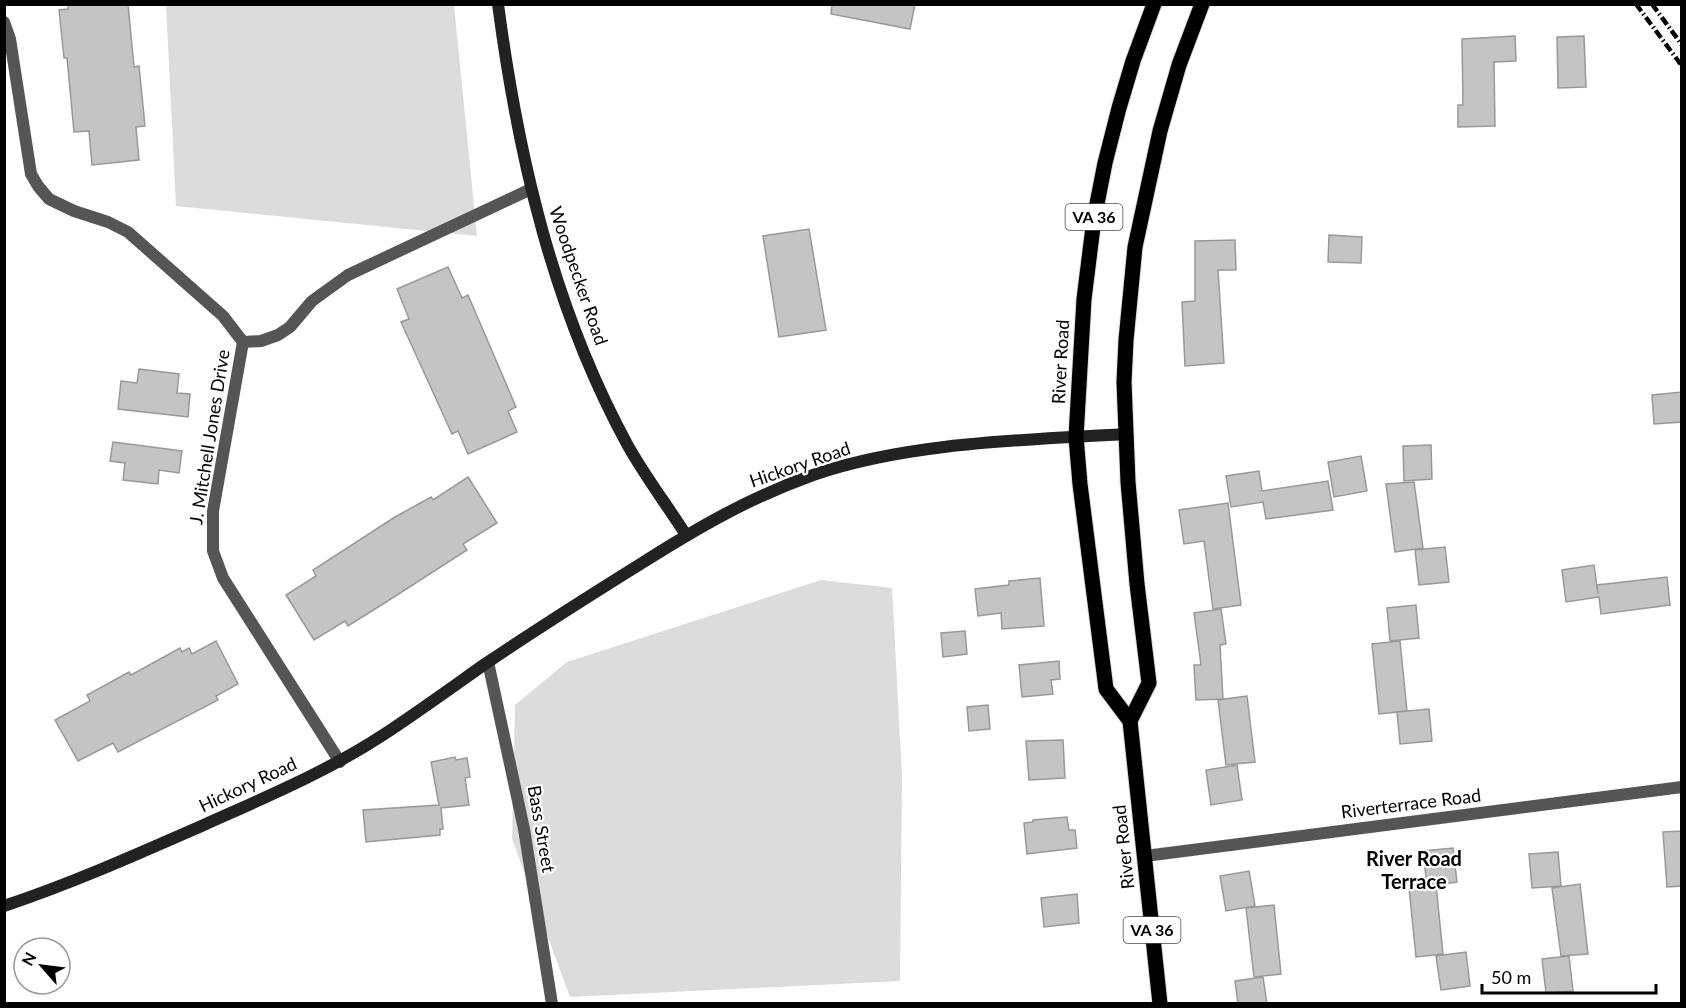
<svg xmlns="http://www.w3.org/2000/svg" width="1686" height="1008" viewBox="0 0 1686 1008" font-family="Lato,sans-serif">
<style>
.green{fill:#dcdcdc}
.building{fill:#c4c4c4;stroke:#999;stroke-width:1.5}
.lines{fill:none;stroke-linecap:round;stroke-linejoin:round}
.primary-casing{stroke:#dbdbdb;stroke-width:17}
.minor{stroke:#555;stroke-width:12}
.secondary{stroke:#222;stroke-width:12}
.primary{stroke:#000;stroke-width:15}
.rail{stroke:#000;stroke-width:4.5;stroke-dasharray:9 3 1.5 3;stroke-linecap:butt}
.labels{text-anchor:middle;stroke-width:4.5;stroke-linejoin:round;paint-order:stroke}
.shield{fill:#fff;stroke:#4c4c4c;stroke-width:1.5}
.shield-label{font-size:16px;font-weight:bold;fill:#000}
.street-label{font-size:18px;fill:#000;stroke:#fff}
.neighbourhood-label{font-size:20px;font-weight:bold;fill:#000;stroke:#fff}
</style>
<rect width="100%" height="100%" fill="#fff"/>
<g class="green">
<path d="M 166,5 L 454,5 L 477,236 L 176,206 Z"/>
<path d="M 821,580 L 892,588 L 902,775 L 900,981 L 570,997 L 512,839 L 515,705 L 567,662 Z"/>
</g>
<g class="building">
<path d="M 68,4 L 128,4 L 134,67 L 139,66 L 145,126 L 136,127 L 139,160 L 92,165 L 89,131 L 74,132 L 67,58 L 64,58 L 59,10 L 68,9 Z"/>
<path d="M 832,4 L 915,4 L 910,29 L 831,14 Z"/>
<path d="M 1515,36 L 1516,61 L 1494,62 L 1495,126 L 1458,127 L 1458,105 L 1463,105 L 1462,39 Z"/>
<path d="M 1584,36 L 1586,87 L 1558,88 L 1557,37 Z"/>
<path d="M 809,229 L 826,330 L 779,337 L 763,236 Z"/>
<path d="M 1329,235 L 1362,237 L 1361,263 L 1328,262 Z"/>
<path d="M 1235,240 L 1236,270 L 1218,270 L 1224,363 L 1185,366 L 1182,302 L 1195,301 L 1195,241 Z"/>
<path d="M 448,267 L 462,298 L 468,295 L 516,407 L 508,411 L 517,432 L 468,454 L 458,431 L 452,434 L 401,322 L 409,319 L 397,289 Z"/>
<path d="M 139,369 L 179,374 L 177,393 L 190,394 L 188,417 L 118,409 L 121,381 L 137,383 Z"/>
<path d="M 1682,392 L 1682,422 L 1654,424 L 1652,395 Z"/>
<path d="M 113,442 L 182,451 L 179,473 L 159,470 L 158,484 L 123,480 L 125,463 L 110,461 Z"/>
<path d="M 1431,445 L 1432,479 L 1404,481 L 1403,446 Z"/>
<path d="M 1361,456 L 1367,491 L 1334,497 L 1328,462 Z"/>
<path d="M 1259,471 L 1262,491 L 1328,481 L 1333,510 L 1266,519 L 1263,502 L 1231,507 L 1226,476 Z"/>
<path d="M 468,477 L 497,523 L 463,544 L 467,550 L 383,604 L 348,626 L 345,621 L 314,640 L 286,595 L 316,576 L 313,570 L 395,517 L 431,497 L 433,500 Z"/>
<path d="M 1414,482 L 1423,548 L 1395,552 L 1386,484 Z"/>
<path d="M 1228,503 L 1241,605 L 1213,609 L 1204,541 L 1184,544 L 1179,510 Z"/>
<path d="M 1445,547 L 1449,582 L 1419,585 L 1415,550 Z"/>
<path d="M 1594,565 L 1598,594 L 1597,585 L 1667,577 L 1670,605 L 1601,614 L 1599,597 L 1566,602 L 1562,570 Z"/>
<path d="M 1040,578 L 1044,626 L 1002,629 L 1001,613 L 978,616 L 975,589 L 1009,585 L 1009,581 Z"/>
<path d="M 1416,605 L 1419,638 L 1390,641 L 1387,608 Z"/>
<path d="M 1221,609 L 1226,644 L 1220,645 L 1223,699 L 1196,700 L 1194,665 L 1201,665 L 1194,613 Z"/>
<path d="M 965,631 L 967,654 L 943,657 L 941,633 Z"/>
<path d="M 216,641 L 238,684 L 216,696 L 218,700 L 118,752 L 113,743 L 78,761 L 55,720 L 90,701 L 87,695 L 129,672 L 131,675 L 180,648 L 182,652 L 189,648 L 192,654 Z"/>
<path d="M 1400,641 L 1407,711 L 1379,714 L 1372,644 Z"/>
<path d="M 1059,661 L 1060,679 L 1051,680 L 1053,694 L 1022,697 L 1019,665 Z"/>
<path d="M 1247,696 L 1255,762 L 1226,765 L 1218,700 Z"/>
<path d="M 988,705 L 990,729 L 969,731 L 967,707 Z"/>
<path d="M 1429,709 L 1432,741 L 1400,744 L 1397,712 Z"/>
<path d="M 1063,740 L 1065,778 L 1029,780 L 1026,741 Z"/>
<path d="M 455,757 L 456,760 L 467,758 L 470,777 L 465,778 L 469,805 L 441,808 L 443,829 L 440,829 L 440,835 L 366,842 L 363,810 L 439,805 L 431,762 Z"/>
<path d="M 1237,765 L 1242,800 L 1211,805 L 1206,770 Z"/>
<path d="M 1067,817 L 1069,830 L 1075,830 L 1077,848 L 1027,854 L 1024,823 L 1033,822 L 1033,820 Z"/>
<path d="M 1682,831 L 1682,886 L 1667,887 L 1663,832 Z"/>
<path d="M 1453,848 L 1457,882 L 1427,886 L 1423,851 Z"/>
<path d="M 1558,852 L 1561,886 L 1532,888 L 1529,854 Z"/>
<path d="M 1249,871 L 1255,906 L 1226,911 L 1220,876 Z"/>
<path d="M 1580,884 L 1588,954 L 1561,956 L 1552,888 Z"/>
<path d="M 1436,885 L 1443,954 L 1416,957 L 1409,888 Z"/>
<path d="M 1077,894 L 1079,923 L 1044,927 L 1041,898 Z"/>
<path d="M 1274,905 L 1281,974 L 1254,977 L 1246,908 Z"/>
<path d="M 1466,952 L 1470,986 L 1441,990 L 1436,956 Z"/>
<path d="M 1569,956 L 1573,991 L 1546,993 L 1542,959 Z"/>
<path d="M 1263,977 L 1267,1004 L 1238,1004 L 1235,981 Z"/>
</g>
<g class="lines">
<g class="primary-casing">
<g id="primary">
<path d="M 1154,4 L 1133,61 L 1119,108 L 1105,163 L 1094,219 L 1084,299 L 1076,437 L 1080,484 L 1106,689 L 1130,721 L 1160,1004"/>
<path d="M 1130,721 L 1149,683 L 1137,584 L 1128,482 L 1124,382 L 1126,340 L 1135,247 L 1160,131 L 1179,65 L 1202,4"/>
</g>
</g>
<g class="minor">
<path d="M 4,22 L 10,39 L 31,174 L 38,186 L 49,199 L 74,211 L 108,222 L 128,232 L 223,316 L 243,342"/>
<path d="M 488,662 L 524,829 L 552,1004"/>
<path d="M 340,762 L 223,578 L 213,551 L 213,511 L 243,342 L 261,341 L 278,335 L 290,327 L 312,301 L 348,275 L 531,189"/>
<path d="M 1145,856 L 1682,787"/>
</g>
<g class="secondary">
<path d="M 498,4 C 518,156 553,308 627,444 C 644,475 667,505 686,535"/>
<path d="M 4,906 C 73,883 140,853 206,824 C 266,797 328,771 383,735 C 418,712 451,688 485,664 C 537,629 589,596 642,563 C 699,527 749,498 813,475 C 908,442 1026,440 1126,434"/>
</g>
<use href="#primary" class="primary"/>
<g class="rail">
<path d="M 1636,4 L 1682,66"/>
<path d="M 1652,4 L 1682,45"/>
</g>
</g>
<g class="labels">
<g class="shield">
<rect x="1065.5" y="204" width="57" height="26" rx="4.5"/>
<rect x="1123.5" y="917" width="57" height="26" rx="4.5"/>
</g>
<g class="shield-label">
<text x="1094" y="223">VA 36</text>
<text x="1152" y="936">VA 36</text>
</g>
<g class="street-label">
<text transform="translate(578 276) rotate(71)" y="6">Woodpecker Road</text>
<text transform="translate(1061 362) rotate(-87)" y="6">River Road</text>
<text transform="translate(210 437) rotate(-81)" y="6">J. Mitchell Jones Drive</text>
<text transform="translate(800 465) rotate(-19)" y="6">Hickory Road</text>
<text transform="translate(248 785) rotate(-25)" y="6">Hickory Road</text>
<text transform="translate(1411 804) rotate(-7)" y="6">Riverterrace Road</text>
<text transform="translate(541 829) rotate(80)" y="6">Bass Street</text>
<text transform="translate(1124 847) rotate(-96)" y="6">River Road</text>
</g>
<g class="neighbourhood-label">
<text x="1414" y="866">River Road<tspan x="1414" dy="23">Terrace</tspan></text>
</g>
</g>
<rect width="1686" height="1008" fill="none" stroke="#000000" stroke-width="12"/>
<g transform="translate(42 966) rotate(298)"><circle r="28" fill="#ffffff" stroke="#999999" stroke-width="1.5"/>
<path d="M0-4.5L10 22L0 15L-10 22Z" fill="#000000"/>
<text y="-9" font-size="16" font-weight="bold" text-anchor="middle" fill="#000000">N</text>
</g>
<path d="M1482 984v9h174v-9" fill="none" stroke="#000000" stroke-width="3"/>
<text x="1491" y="984" font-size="18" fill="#000000" stroke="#ffffff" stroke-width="4.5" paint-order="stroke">50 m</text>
</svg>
